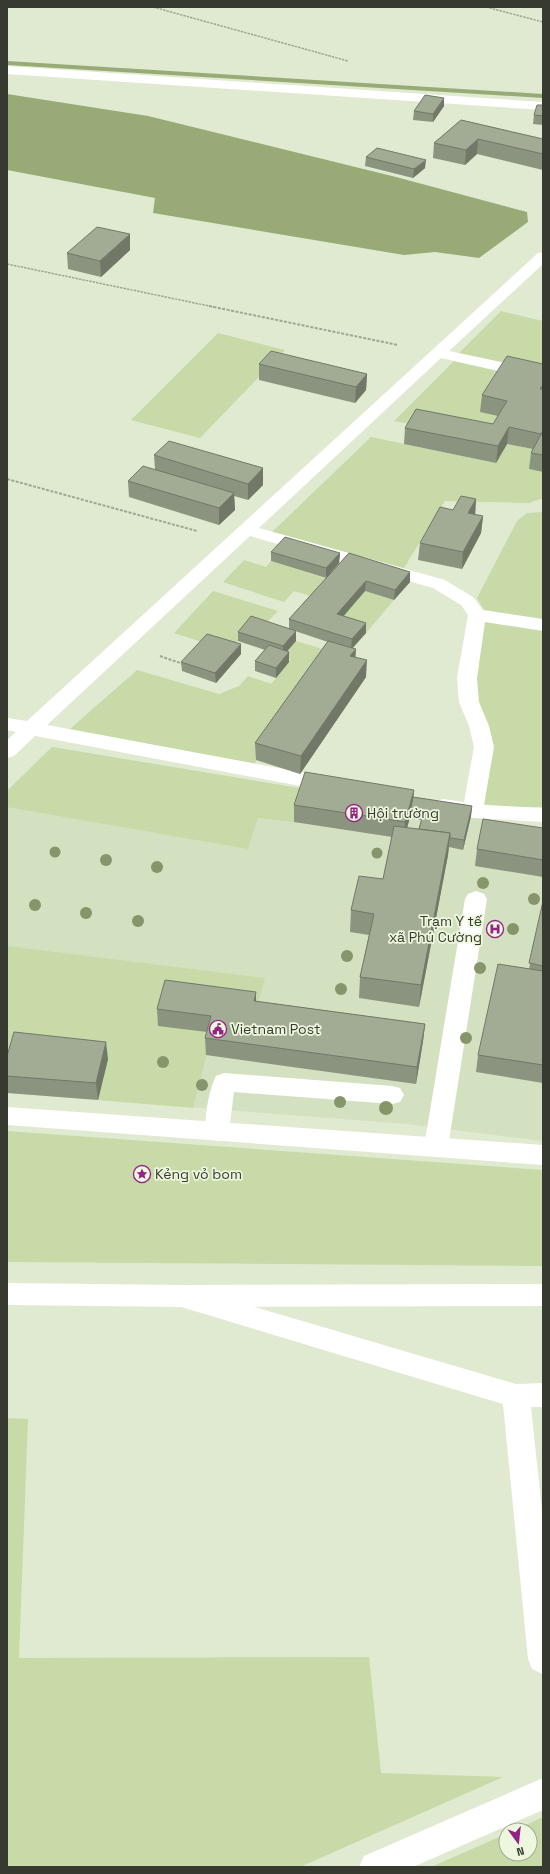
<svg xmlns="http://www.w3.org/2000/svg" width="550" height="1874" viewBox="0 0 550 1874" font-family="'Space Grotesk',sans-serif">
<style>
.built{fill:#d4e1c0}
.green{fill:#c7daa8}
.water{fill:#98ab77}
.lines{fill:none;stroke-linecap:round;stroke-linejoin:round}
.stream{fill:#98ab77;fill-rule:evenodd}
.path-far1{stroke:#9fa793;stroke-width:1.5;stroke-dasharray:2.5 1;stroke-linecap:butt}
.path{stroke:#9fa793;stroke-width:2;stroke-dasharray:3 1.5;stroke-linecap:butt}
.lane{fill:#fff;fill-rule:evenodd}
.street{fill:#fff;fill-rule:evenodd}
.secondary{fill:#fff;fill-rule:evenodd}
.tree{fill:#87956a}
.wall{fill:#8b947f;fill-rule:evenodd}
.shaded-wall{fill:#717868}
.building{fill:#a2ac94;stroke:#717868}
.labels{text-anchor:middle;stroke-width:3.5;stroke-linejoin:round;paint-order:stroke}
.poi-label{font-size:14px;fill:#363a30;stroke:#edf7dd;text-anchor:start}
</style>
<rect width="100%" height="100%" fill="#e0ead0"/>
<path class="built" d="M 52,747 L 543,829 L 543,1141 L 407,1124 L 7,1093 L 7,791 Z"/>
<g class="green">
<path d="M 501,311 L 543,321 L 543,371 L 459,353 Z"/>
<path d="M 218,333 L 285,350 L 200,438 L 131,420 Z"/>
<path d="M 454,361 L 505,373 L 481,411 L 506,417 L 491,440 L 394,421 Z"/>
<path d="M 371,437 L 496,463 L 507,444 L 539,450 L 529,469 L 543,472 L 543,498 L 529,503 L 445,501 L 404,568 L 272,532 Z"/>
<path d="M 543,512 L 543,621 L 485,612 L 477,598 L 517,521 L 527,513 Z"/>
<path d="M 244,560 L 266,567 L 271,561 L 333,581 L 317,598 L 294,591 L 284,602 L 223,582 Z"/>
<path d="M 213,591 L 278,611 L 260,629 L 251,626 L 238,641 L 227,650 L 174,633 Z"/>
<path d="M 365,591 L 394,600 L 366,633 L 337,623 Z"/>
<path d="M 483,620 L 543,629 L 543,807 L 514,807 L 481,804 L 473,697 Z"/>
<path d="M 296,641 L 333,652 L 254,764 L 70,729 L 137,670 L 219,694 L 239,686 L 248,676 L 271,684 L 291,659 L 283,656 Z"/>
<path d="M 52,747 L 305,789 L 294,822 L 258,818 L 248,849 L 7,807 L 7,791 Z"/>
<path d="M 7,946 L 265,978 L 256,1009 L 212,1033 L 193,1108 L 98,1100 L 107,1059 L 7,1082 Z"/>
<path d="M 7,1131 L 543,1170 L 543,1266 L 7,1262 Z"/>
<path d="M 7,1418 L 28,1419 L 19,1658 L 369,1657 L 381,1773 L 503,1777 L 300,1867 L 7,1867 Z"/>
<path d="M 543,1817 L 543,1867 L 431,1867 L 506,1834 L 506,1854 L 530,1854 L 530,1830 L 515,1830 Z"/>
</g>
<path class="water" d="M 7,94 L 148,116 L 396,177 L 527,212 L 528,222 L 479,258 L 435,252 L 404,255 L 153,213 L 155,198 L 7,170 Z"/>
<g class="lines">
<path class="stream" d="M 7,61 L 543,94 L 543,98 L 7,65 Z"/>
<g class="path-far1">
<path d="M 153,7 L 348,61"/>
<path d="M 486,7 L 543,22"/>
<path d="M 7,264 L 214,307"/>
</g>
<g class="path">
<path d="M 209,306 L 398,345"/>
<path d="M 7,479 L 197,531"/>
<path d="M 160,656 L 183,664"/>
</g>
<g class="lane">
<path d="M 476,891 L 484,894 L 487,899 L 448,1147 L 445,1154 L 436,1157 L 427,1154 L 424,1147 L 465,899 L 468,894 Z"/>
<path d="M 224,1073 L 392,1086 L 400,1088 L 404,1095 L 400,1102 L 392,1104 L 234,1092 L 229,1131 L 226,1138 L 217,1141 L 208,1138 C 202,1125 209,1089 216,1076 Z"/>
<path d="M 187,1287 L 516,1384 L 543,1383 L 543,1407 L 531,1407 L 543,1520 L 543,1674 L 532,1669 L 528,1659 L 503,1404 L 178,1306 L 174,1298 L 178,1290 Z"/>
<path d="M 543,1778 L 543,1810 L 413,1867 L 359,1867 L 364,1856 Z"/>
</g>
<path class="street" d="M 543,252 L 543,264 L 449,351 L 543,371 L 543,381 L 441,358 L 259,528 L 445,580 L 473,597 L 483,610 L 543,619 L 543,631 L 485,622 L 477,678 L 479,702 L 489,726 L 494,747 L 484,805 L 543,808 L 543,822 L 473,818 L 436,811 L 433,806 L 436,801 L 443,799 L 464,802 L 474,747 L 469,726 L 459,702 L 457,678 L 468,615 L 461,605 L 433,588 L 250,536 L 47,725 L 332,778 L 339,780 L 342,785 L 339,790 L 332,792 L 35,736 L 14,756 L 7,758 L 7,740 L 16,732 L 7,730 L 7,718 L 27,721 L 538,253 Z"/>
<g class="secondary">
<path d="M 7,66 L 543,102 L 543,110 L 7,74 Z"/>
<path d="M 7,1107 L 543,1145 L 543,1165 L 7,1125 Z"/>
<path d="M 7,1283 L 180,1285 L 543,1284 L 543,1306 L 180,1307 L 7,1305 Z"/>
</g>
</g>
<g class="tree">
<circle cx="55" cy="852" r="5.5"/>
<circle cx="377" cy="853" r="5.5"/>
<circle cx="106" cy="860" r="6"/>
<circle cx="157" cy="867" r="6"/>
<circle cx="483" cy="883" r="6"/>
<circle cx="534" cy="899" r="6"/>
<circle cx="35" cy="905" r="6"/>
<circle cx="86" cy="913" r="6"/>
<circle cx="138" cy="921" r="6"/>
<circle cx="513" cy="929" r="6"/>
<circle cx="347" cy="956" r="6"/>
<circle cx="480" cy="968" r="6"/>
<circle cx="341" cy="989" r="6"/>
<circle cx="466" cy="1038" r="6"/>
<circle cx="163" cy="1062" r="6"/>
<circle cx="202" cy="1085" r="6"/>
<circle cx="340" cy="1102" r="6"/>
<circle cx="386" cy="1108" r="7"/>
</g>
<g class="wall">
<path d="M 543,105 L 543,125 L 533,124 L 534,115 Z"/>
<path d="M 444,106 L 433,122 L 413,120 L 414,111 Z"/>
<path d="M 461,120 L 543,139 L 543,170 L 477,154 L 465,165 L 433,158 L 434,143 Z"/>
<path d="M 366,157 L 425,168 L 413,178 L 365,166 Z"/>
<path d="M 130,250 L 101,277 L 68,269 L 67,253 Z"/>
<path d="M 259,364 L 367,374 L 366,390 L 355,403 L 259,380 Z"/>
<path d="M 543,364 L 543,472 L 529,469 L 531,453 L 533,449 L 507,444 L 496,463 L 404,444 L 405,428 L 493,424 L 498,416 L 480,412 L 482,395 Z"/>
<path d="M 154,455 L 263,485 L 248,500 L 234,496 L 235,510 L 219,525 L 129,497 L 128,481 L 155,469 Z"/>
<path d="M 476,499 L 475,515 L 483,516 L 481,533 L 462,569 L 418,560 L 420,543 L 453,510 Z"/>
<path d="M 271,552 L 340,553 L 339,563 L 326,578 L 271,561 Z"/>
<path d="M 349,553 L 410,572 L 410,582 L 394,600 L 365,591 L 344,616 L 366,633 L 353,648 L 355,657 L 366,677 L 300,774 L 256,760 L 255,743 L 328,642 L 289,629 L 289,619 Z"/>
<path d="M 238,632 L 296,641 L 287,651 L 289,652 L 289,662 L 276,678 L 255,671 L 255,661 L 265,650 L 238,641 Z"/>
<path d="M 241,644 L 241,654 L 216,683 L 182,671 L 181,662 Z"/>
<path d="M 414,790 L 413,797 L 472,806 L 471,816 L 463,850 L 449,847 L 448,855 L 419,1007 L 359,998 L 360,977 L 369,935 L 350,932 L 351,910 L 383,879 L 392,837 L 294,822 L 294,805 ZM 410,817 L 410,818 L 421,820 L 419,829 L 407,828 Z"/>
<path d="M 543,828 L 543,877 L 475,866 L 477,849 Z"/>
<path d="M 543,901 L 543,1083 L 476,1072 L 478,1055 L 529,969 Z"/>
<path d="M 256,1001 L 425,1024 L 423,1041 L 416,1084 L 206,1055 L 205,1038 L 207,1032 L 158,1026 L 157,1009 Z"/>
<path d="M 108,1059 L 98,1100 L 7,1093 L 7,1076 Z"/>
</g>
<g class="shaded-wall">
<path d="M 444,98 L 444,106 L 433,122 L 433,114 Z"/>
<path d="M 478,139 L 477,154 L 465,165 L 466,150 Z"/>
<path d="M 426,160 L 425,168 L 413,178 L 414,169 Z"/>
<path d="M 130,234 L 130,250 L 101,277 L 100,261 Z"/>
<path d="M 367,374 L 366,390 L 355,403 L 356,387 Z"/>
<path d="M 509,427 L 507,444 L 496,463 L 498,446 Z"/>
<path d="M 263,468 L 263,485 L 248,500 L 248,484 Z"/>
<path d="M 234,493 L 235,510 L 219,525 L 219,508 Z"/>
<path d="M 476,499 L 475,516 L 468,513 Z"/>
<path d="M 483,516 L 481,533 L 462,569 L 463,552 Z"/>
<path d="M 340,553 L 339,563 L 326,578 L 326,568 Z"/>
<path d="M 410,572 L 410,582 L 394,600 L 395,590 Z"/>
<path d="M 366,581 L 365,591 L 337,623 L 337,614 Z"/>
<path d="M 366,623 L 366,633 L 351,649 L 352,639 Z"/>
<path d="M 296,631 L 296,641 L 283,656 L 283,646 Z"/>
<path d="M 241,644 L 241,654 L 216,683 L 215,673 Z"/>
<path d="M 356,649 L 355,666 L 350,656 Z"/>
<path d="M 289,652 L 289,662 L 276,678 L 276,668 Z"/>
<path d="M 367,660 L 366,677 L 300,774 L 301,756 Z"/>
<path d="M 414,790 L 413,807 L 411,808 L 410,817 L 404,839 L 405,822 Z"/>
<path d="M 472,806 L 471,816 L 463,850 L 464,840 Z"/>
<path d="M 450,833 L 448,855 L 419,1007 L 421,985 Z"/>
<path d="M 256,992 L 256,1009 L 254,1001 Z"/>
<path d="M 425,1024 L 423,1041 L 416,1084 L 417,1067 Z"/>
<path d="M 106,1042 L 108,1059 L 98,1100 L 96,1083 Z"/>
</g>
<g class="building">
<path d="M 425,95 L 444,98 L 433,114 L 414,111 Z"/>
<path d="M 537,105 L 543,105 L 543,116 L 534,115 Z"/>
<path d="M 461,120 L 543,139 L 543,154 L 478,139 L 466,150 L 434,143 Z"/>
<path d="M 377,148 L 426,160 L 414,169 L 366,157 Z"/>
<path d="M 97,227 L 130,234 L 100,261 L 67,253 Z"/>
<path d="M 271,351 L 367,374 L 356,387 L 259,364 Z"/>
<path d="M 507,356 L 543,364 L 543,385 L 540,389 L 543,389 L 543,431 L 541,434 L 509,427 L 498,446 L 405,428 L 416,409 L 493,424 L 507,401 L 482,395 Z"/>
<path d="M 541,434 L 543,434 L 543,455 L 531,453 Z"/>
<path d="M 169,441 L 263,468 L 248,484 L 154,455 Z"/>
<path d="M 143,466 L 234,493 L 219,508 L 128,481 Z"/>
<path d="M 461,496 L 476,499 L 468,513 L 483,516 L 463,552 L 420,543 L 440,507 L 453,510 Z"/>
<path d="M 285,537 L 340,553 L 326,568 L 271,552 Z"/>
<path d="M 349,553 L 410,572 L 395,590 L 366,581 L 337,614 L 366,623 L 352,639 L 289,619 Z"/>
<path d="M 251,616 L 296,631 L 283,646 L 238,632 Z"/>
<path d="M 207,634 L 241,644 L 215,673 L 181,662 Z"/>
<path d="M 328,641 L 356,649 L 350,656 L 367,660 L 301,756 L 255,743 Z"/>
<path d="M 269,645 L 289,652 L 276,668 L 255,661 Z"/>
<path d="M 305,772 L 414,790 L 405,822 L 294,805 Z"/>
<path d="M 413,797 L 472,806 L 464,840 L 450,838 L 450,833 L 419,829 L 424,811 L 411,808 Z"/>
<path d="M 483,819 L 543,828 L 543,860 L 477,849 Z"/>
<path d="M 394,826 L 450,833 L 421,985 L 360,977 L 374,914 L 351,910 L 359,876 L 383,879 Z"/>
<path d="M 543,901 L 543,966 L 529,963 Z"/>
<path d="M 498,964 L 543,971 L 543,1065 L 478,1055 Z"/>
<path d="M 165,980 L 256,992 L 254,1001 L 425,1024 L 417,1067 L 205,1038 L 211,1016 L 157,1009 Z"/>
<path d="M 14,1032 L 106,1042 L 96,1083 L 7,1076 L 7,1056 Z"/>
</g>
<defs>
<g id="building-ring" transform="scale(0.9)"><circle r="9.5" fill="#edf7dd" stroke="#942484" stroke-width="1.5"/><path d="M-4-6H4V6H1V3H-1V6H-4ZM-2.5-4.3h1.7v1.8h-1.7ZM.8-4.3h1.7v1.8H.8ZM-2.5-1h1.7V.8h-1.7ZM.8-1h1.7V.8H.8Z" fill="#942484"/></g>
<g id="hospital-ring" transform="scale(0.9)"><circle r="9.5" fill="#edf7dd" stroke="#942484" stroke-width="1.5"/><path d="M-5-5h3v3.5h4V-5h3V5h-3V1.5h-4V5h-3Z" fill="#942484"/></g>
<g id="civic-ring" transform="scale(0.9)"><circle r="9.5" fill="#edf7dd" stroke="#942484" stroke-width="1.5"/><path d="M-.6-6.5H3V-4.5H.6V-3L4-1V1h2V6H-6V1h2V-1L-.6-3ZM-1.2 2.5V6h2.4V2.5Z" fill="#942484"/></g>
<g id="sight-ring" transform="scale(0.9)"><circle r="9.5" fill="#edf7dd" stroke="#942484" stroke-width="1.5"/><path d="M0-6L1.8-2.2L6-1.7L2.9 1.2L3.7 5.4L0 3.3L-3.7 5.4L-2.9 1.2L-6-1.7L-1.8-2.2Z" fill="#942484"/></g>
</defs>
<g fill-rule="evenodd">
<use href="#building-ring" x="354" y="813"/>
<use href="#hospital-ring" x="495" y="929"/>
<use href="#civic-ring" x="218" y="1029"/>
<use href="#sight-ring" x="142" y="1174"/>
</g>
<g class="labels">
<g class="poi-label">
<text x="367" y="818">Hội trường</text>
<text x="482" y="926" text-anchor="end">Trạm Y tế<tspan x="482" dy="16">xã Phú Cường</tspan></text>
<text x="231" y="1034">Vietnam Post</text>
<text x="155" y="1179">Kẻng vỏ bom</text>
</g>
</g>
<rect width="550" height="1874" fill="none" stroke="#363a30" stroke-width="16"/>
<g transform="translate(518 1842) rotate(165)"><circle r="19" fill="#edf7dd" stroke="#a4ab98"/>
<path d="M0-3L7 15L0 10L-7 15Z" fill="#942484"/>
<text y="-6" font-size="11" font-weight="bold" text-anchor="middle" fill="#363a30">N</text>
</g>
</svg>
